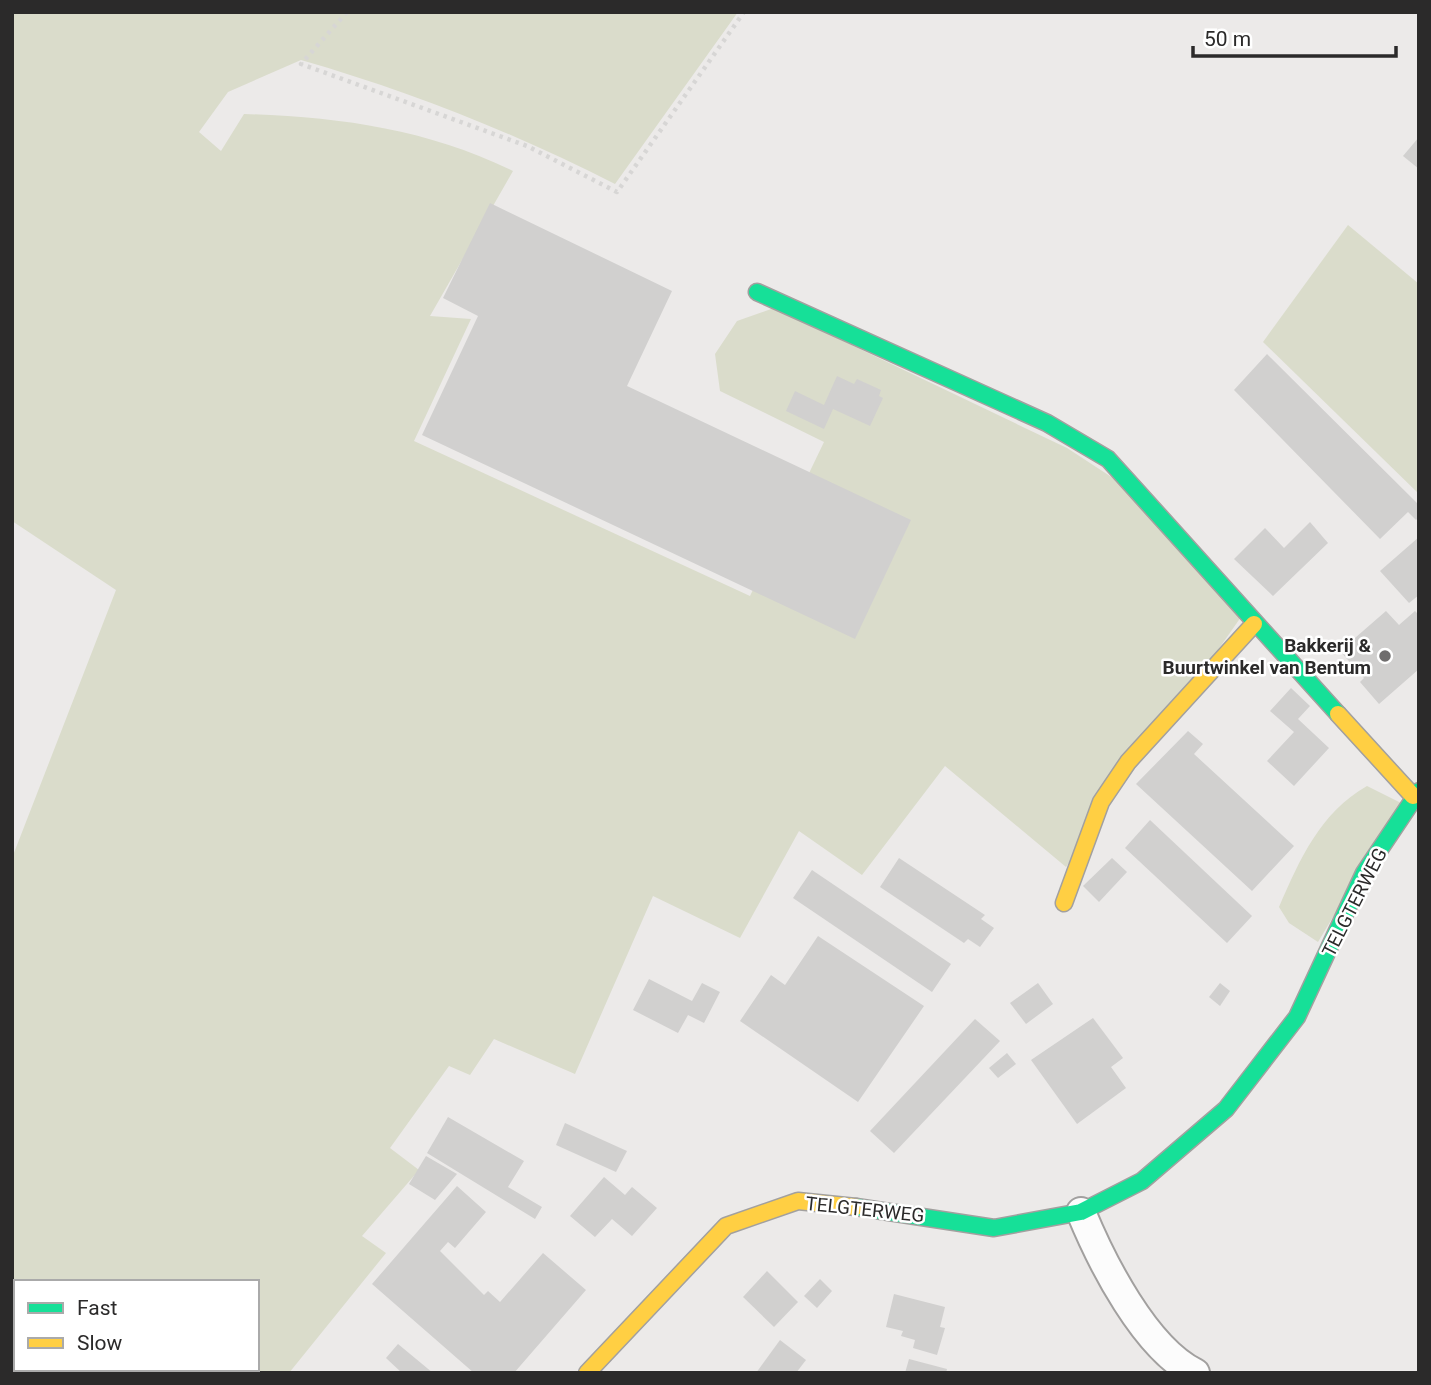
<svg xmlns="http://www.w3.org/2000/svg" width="1431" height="1385" viewBox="0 0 1431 1385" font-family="Roboto,sans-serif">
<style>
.green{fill:#dadccb;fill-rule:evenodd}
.building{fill:#d1d0cf}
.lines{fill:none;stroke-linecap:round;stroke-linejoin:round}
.street-casing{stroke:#a2a09f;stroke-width:32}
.fast-casing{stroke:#a2a09f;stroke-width:19}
.slow-casing{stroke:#a2a09f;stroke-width:19}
.path{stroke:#d7d6d5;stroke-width:4.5;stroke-dasharray:3.5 5;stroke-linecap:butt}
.street{stroke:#fcfcfc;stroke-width:28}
.fast{stroke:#16e098;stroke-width:16}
.slow{stroke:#ffcf43;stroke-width:16}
.poi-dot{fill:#6f6d6d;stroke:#fff;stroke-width:2.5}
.labels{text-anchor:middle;stroke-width:5;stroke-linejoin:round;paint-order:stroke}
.poi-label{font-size:19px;font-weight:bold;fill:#2b2a2a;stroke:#fff;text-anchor:end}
.street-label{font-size:19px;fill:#2b2a2a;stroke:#fff}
</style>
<rect width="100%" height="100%" fill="#eceae9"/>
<g class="green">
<path d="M 12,12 L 738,12 L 615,184 C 515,133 409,91 301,60 L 228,92 L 199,132 L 221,151 L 244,114 C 339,117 427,129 513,171 L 430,316 L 471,319 L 414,441 L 750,596 L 824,442 L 720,391 L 715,354 L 737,321 L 774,308 L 1067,448 L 1113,478 L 1241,617 L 1066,867 L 945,766 L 862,875 L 799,831 L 740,938 L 653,896 L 575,1074 L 494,1039 L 470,1075 L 449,1066 L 390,1148 L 419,1170 L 362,1236 L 386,1253 L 289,1373 L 12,1373 L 12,858 L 116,590 L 12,521 ZM 16,1282 L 257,1282 L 257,1369 L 16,1369 Z"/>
<path d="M 1348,225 L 1419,284 L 1419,494 L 1263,342 Z"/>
<path d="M 1367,786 L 1401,803 L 1318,942 L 1289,923 L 1279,907 C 1300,859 1320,813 1367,786 Z"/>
</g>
<g class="building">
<path d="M 1419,137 L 1419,169 L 1403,156 Z"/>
<path d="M 490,203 L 672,291 L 627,386 L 911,520 L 855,639 L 422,435 L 478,316 L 443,298 Z"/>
<path d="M 1267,354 L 1417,503 L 1419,517 L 1416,520 L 1408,512 L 1380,539 L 1234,390 Z"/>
<path d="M 837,376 L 854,384 L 857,379 L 881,390 L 879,396 L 883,398 L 870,426 L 833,409 L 824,429 L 786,411 L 795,391 L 824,405 Z"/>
<path d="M 1310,522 L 1328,543 L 1273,596 L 1234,559 L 1265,528 L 1284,548 Z"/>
<path d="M 1419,537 L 1419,595 L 1409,603 L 1380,571 Z"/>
<path d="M 1386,611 L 1399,625 L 1415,611 L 1419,615 L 1419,669 L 1379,704 L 1360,682 L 1364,678 L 1340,651 Z"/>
<path d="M 1291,688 L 1310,706 L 1298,719 L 1329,748 L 1294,786 L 1267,761 L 1294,732 L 1270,711 Z"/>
<path d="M 1188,731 L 1203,744 L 1194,754 L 1294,846 L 1252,891 L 1136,784 Z"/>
<path d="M 1150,820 L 1252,916 L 1227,943 L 1125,848 Z"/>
<path d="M 899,858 L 985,915 L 981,919 L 994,928 L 980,947 L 968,939 L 964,943 L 880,887 Z"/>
<path d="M 1112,858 L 1127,872 L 1099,902 L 1083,886 Z"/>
<path d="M 812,870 L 951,964 L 932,992 L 793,898 Z"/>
<path d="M 818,936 L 924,1006 L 858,1102 L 740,1021 L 771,975 L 785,985 Z"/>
<path d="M 649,979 L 692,1001 L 702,983 L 720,992 L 704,1023 L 688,1015 L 678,1033 L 633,1010 Z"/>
<path d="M 1038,983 L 1053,1004 L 1026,1024 L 1010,1003 Z"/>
<path d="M 1220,983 L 1230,991 L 1220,1006 L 1209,997 Z"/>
<path d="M 1093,1018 L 1123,1058 L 1111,1067 L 1126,1088 L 1077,1124 L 1031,1060 Z"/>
<path d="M 975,1019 L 1000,1041 L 894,1153 L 870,1131 Z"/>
<path d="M 1007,1053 L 1016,1064 L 998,1078 L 989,1068 Z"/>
<path d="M 448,1117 L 524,1161 L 508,1187 L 542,1207 L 535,1219 L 427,1153 Z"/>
<path d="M 565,1123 L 627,1151 L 616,1172 L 556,1145 Z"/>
<path d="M 426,1156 L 457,1174 L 435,1200 L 409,1184 Z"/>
<path d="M 604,1177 L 625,1195 L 632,1187 L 657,1208 L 632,1236 L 612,1219 L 595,1237 L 570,1216 Z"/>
<path d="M 457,1186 L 486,1212 L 455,1248 L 448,1242 L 440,1251 L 484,1295 L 488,1291 L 500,1302 L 543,1253 L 586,1290 L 514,1373 L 474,1373 L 372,1284 Z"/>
<path d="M 767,1271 L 798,1302 L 774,1327 L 743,1297 Z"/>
<path d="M 820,1279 L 832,1291 L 817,1308 L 804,1296 Z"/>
<path d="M 894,1294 L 945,1307 L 940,1327 L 945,1328 L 937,1355 L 913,1348 L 915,1340 L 901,1336 L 903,1331 L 886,1327 Z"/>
<path d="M 780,1340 L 806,1360 L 796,1373 L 756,1373 Z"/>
<path d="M 398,1344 L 433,1373 L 402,1373 L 386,1358 Z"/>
<path d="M 909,1359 L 947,1369 L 946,1373 L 905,1373 Z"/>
</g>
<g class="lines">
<g class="street-casing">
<path id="street" d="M 1081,1212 C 1102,1263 1145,1348 1195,1373"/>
</g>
<g class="fast-casing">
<g id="fast">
<path d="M 757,292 L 1047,423 L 1108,459 L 1338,714"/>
<path d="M 856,1207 L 994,1228 L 1081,1212 L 1142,1181 L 1226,1109 L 1297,1017 L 1364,873 L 1419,791"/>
</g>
</g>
<g class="slow-casing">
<g id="slow">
<path d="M 1338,714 L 1413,796"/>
<path d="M 1064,903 L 1101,802 L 1128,762 L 1254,624"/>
<path d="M 587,1373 L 726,1226 L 798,1201 L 856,1207"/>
</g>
</g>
<path class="path" d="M 347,12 L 301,64 L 527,146 L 617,192 L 744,12"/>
<use href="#street" class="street"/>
<use href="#fast" class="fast"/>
<use href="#slow" class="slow"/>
</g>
<circle class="poi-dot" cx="1385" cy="656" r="7"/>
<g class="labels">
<g class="poi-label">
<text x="1371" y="652">Bakkerij &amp;<tspan x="1371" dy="22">Buurtwinkel van Bentum</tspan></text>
</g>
<g class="street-label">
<text transform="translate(1354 902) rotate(-63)" y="7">TELGTERWEG</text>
<text transform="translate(865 1209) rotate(6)" y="7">TELGTERWEG</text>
</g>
</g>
<rect width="1431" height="1385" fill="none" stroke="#2b2a2a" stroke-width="28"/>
<rect x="14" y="1280" width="245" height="91" fill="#ffffff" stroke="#aaaaaa" stroke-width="2"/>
<rect x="28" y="1303" width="35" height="10" fill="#16e098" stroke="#aaaaaa" stroke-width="2"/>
<text x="77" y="1315" font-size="21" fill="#2b2a2a">Fast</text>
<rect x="28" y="1338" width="35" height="10" fill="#ffcf43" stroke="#aaaaaa" stroke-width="2"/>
<text x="77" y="1350" font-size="21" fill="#2b2a2a">Slow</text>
<path d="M1193 46v10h203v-10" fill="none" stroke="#2b2a2a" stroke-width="3.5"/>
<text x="1204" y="46" font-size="21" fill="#2b2a2a" stroke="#ffffff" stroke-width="5" paint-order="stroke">50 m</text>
</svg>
